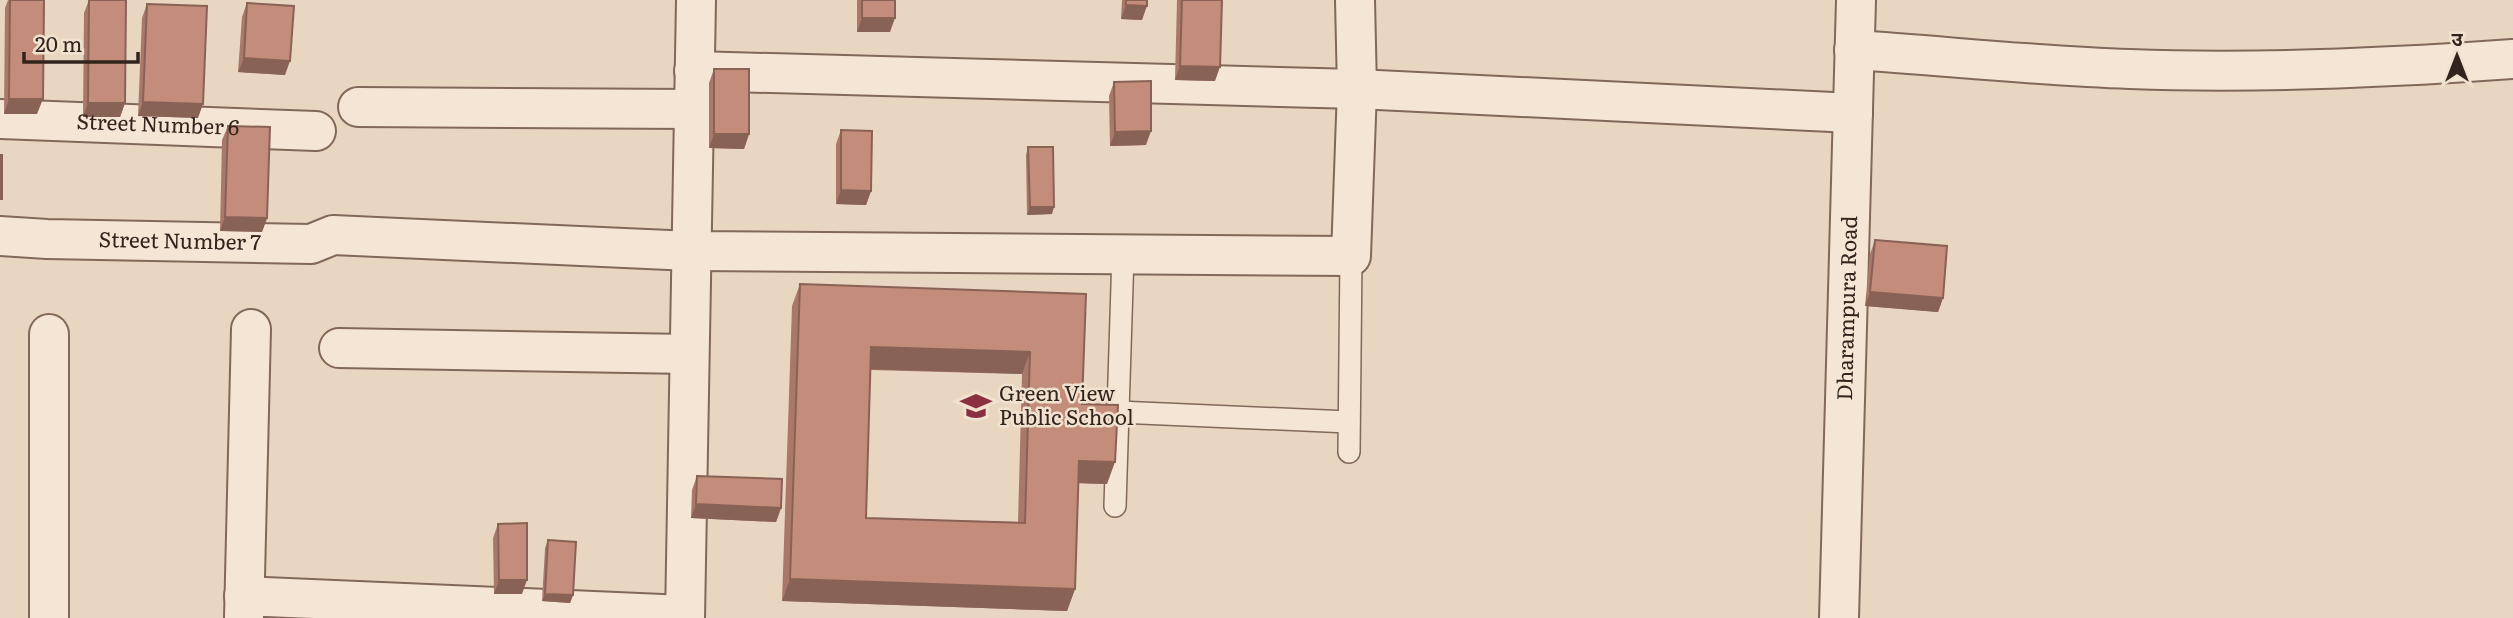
<svg xmlns="http://www.w3.org/2000/svg" width="2513" height="618" viewBox="0 0 2513 618" font-family="Literata,'Noto Sans Devanagari',serif">
<style>
.lines{fill:none;stroke-linecap:round;stroke-linejoin:round}
.service-casing{stroke:#81685b;stroke-width:24}
.minor-casing{stroke:#81685b;stroke-width:42}
.tertiary-casing{stroke:#81685b;stroke-width:42}
.service{stroke:#f5e5d4;stroke-width:21}
.minor{stroke:#f5e5d4;stroke-width:38}
.tertiary{stroke:#f5e5d4;stroke-width:38}
.wall{fill:#a9786a;fill-rule:evenodd}
.shaded-wall{fill:#896256}
.building{fill:#c48c7b;stroke:#896256;stroke-width:2;fill-rule:evenodd}
.labels{text-anchor:middle;stroke-width:5;stroke-linejoin:round;paint-order:stroke}
.street-label{font-size:21px;fill:#32241d;stroke:#f1e2d0}
.poi-label{font-size:21px;fill:#32241d;stroke:#f1e2d0;text-anchor:start}
</style>
<rect width="100%" height="100%" fill="#e9d6c1"/>
<g class="lines">
<g class="service-casing">
<g id="service">
<path d="M 1118,412 L 1349,422"/>
<path d="M 1349,452 L 1351,256"/>
<path d="M 1115,506 L 1123,254"/>
</g>
</g>
<g class="minor-casing">
<g id="minor">
<path d="M 1854,50 C 1946,56 2038,66 2130,69 C 2258,74 2386,68 2513,59"/>
<path d="M 694,71 L 1357,89 L 1853,113"/>
<path d="M 358,107 L 694,109"/>
<path id="s1" d="M 0,119 L 316,131"/>
<path id="s2" d="M 0,236 L 47,239 L 311,244 L 333,235 L 691,251 L 1351,256 L 1357,89 L 1355,0"/>
<path d="M 49,334 L 49,618"/>
<path d="M 339,348 L 689,354"/>
<path d="M 244,596 L 685,615"/>
<path d="M 244,618 L 251,329"/>
<path d="M 685,618 L 696,0"/>
</g>
</g>
<g class="tertiary-casing">
<g id="tertiary">
<path id="s3" d="M 1839,618 L 1856,0"/>
</g>
</g>
<use href="#service" class="service"/>
<use href="#minor" class="minor"/>
<use href="#tertiary" class="tertiary"/>
</g>
<g class="wall">
<path d="M 8,0 L 44,0 L 37,114 L 4,114 L 5,8 Z"/>
<path d="M 89,0 L 125,103 L 120,117 L 83,117 L 84,13 Z"/>
<path d="M 857,0 L 895,0 L 890,32 L 857,32 Z"/>
<path d="M 1122,0 L 1147,0 L 1142,20 L 1121,19 Z"/>
<path d="M 1177,0 L 1222,0 L 1215,81 L 1175,80 Z"/>
<path d="M 247,3 L 285,75 L 238,72 L 242,17 Z"/>
<path d="M 147,4 L 198,118 L 138,116 L 142,18 Z"/>
<path d="M 714,69 L 749,134 L 744,149 L 709,148 L 709,83 Z"/>
<path d="M 1114,82 L 1146,145 L 1110,146 L 1109,96 Z"/>
<path d="M 228,126 L 267,218 L 262,232 L 220,231 L 222,140 Z"/>
<path d="M 841,130 L 871,191 L 866,205 L 836,204 L 836,144 Z"/>
<path d="M 1028,147 L 1052,214 L 1027,215 L 1026,155 Z"/>
<path d="M 1875,240 L 1943,298 L 1938,312 L 1865,306 L 1870,254 Z"/>
<path d="M 800,284 L 1086,294 L 1082,404 L 1107,484 L 1079,483 L 1075,589 L 1067,611 L 782,601 L 792,306 ZM 870,370 L 1022,374 L 1018,522 L 866,518 Z"/>
<path d="M 697,476 L 781,508 L 776,522 L 691,518 L 692,490 Z"/>
<path d="M 498,524 L 522,594 L 494,594 L 493,538 Z"/>
<path d="M 548,540 L 573,595 L 570,603 L 542,601 L 545,548 Z"/>
</g>
<g class="shaded-wall">
<path d="M 1126,5 L 1147,6 L 1142,20 L 1121,19 Z"/>
<path d="M 862,18 L 895,18 L 890,32 L 857,32 Z"/>
<path d="M 244,58 L 290,61 L 285,75 L 238,72 Z"/>
<path d="M 1180,66 L 1220,67 L 1215,81 L 1175,80 Z"/>
<path d="M 9,99 L 43,99 L 37,114 L 4,114 Z"/>
<path d="M 143,102 L 203,104 L 198,118 L 138,116 Z"/>
<path d="M 88,103 L 125,103 L 120,117 L 83,117 Z"/>
<path d="M 1151,131 L 1146,145 L 1110,146 L 1115,132 Z"/>
<path d="M 714,134 L 749,134 L 744,149 L 709,148 Z"/>
<path d="M 841,190 L 871,191 L 866,205 L 836,204 Z"/>
<path d="M 1030,207 L 1054,207 L 1052,214 L 1027,215 Z"/>
<path d="M 225,217 L 267,218 L 262,232 L 220,231 Z"/>
<path d="M 1870,292 L 1943,298 L 1938,312 L 1865,306 Z"/>
<path d="M 871,347 L 1030,352 L 1022,374 L 863,369 Z"/>
<path d="M 1079,461 L 1115,462 L 1107,484 L 1071,483 Z"/>
<path d="M 696,504 L 781,508 L 776,522 L 691,518 Z"/>
<path d="M 790,579 L 1075,589 L 1067,611 L 782,601 Z"/>
<path d="M 499,580 L 527,580 L 522,594 L 494,594 Z"/>
<path d="M 545,594 L 573,595 L 570,603 L 542,601 Z"/>
</g>
<g class="building">
<path d="M 10,0 L 44,0 L 43,99 L 9,99 Z"/>
<path d="M 89,0 L 126,0 L 125,103 L 88,103 Z"/>
<rect x="862" y="0" width="33" height="18"/>
<path d="M 1126,0 L 1147,0 L 1147,6 L 1126,5 Z"/>
<path d="M 1182,0 L 1222,0 L 1220,67 L 1180,66 Z"/>
<path d="M 247,3 L 294,6 L 290,61 L 244,58 Z"/>
<path d="M 147,4 L 207,6 L 203,104 L 143,102 Z"/>
<rect x="714" y="69" width="35" height="65"/>
<path d="M 1151,81 L 1151,131 L 1115,132 L 1114,82 Z"/>
<path d="M 228,126 L 270,127 L 267,218 L 225,217 Z"/>
<path d="M 841,130 L 872,131 L 871,191 L 841,190 Z"/>
<path d="M 1028,147 L 1053,147 L 1054,207 L 1030,207 Z"/>
<rect x="0" y="155" width="2" height="44"/>
<path d="M 1875,240 L 1947,246 L 1943,298 L 1870,292 Z"/>
<path d="M 800,284 L 1086,294 L 1082,404 L 1118,405 L 1115,462 L 1079,461 L 1075,589 L 790,579 ZM 871,347 L 1030,352 L 1025,523 L 866,518 Z"/>
<path d="M 697,476 L 782,479 L 781,508 L 696,504 Z"/>
<path d="M 527,523 L 527,580 L 499,580 L 498,524 Z"/>
<path d="M 548,540 L 576,542 L 573,595 L 545,594 Z"/>
</g>
<defs>
<g id="school-bare" transform="scale(2.415)"><path d="M0-5L7-2L0 1L-7-2ZM-4 1L0 2.5L4 1V4Q0 6-4 4Z" fill="#8a3040" stroke="#f1e2d0" stroke-width="2.5" paint-order="stroke"/></g>
</defs>
<g fill-rule="evenodd">
<use href="#school-bare" x="976" y="406"/>
</g>
<g class="labels">
<g class="street-label">
<text dy="7" stroke="none"><textPath href="#s1" startOffset="158">Street Number 6</textPath></text>
<text dy="7" stroke="none"><textPath href="#s2" startOffset="180">Street Number 7</textPath></text>
<text dy="7" stroke="none"><textPath href="#s3" startOffset="310">Dharampura Road</textPath></text>
</g>
<g class="poi-label">
<text x="999" y="401">Green View<tspan x="999" dy="24">Public School</tspan></text>
</g>
</g>
<g transform="translate(2457 56)" stroke="#f1e2d0" stroke-width="5" paint-order="stroke">
<path d="M0-5L12 26L0 18L-12 26Z" fill="#32241d"/>
<text y="-10" font-size="19" font-weight="bold" text-anchor="middle" fill="#32241d">उ</text>
</g>
<path d="M24 52v10h114v-10" fill="none" stroke="#32241d" stroke-width="3.5"/>
<text x="35" y="52" font-size="21" fill="#32241d" stroke="#f1e2d0" stroke-width="5" paint-order="stroke">20 m</text>
</svg>
